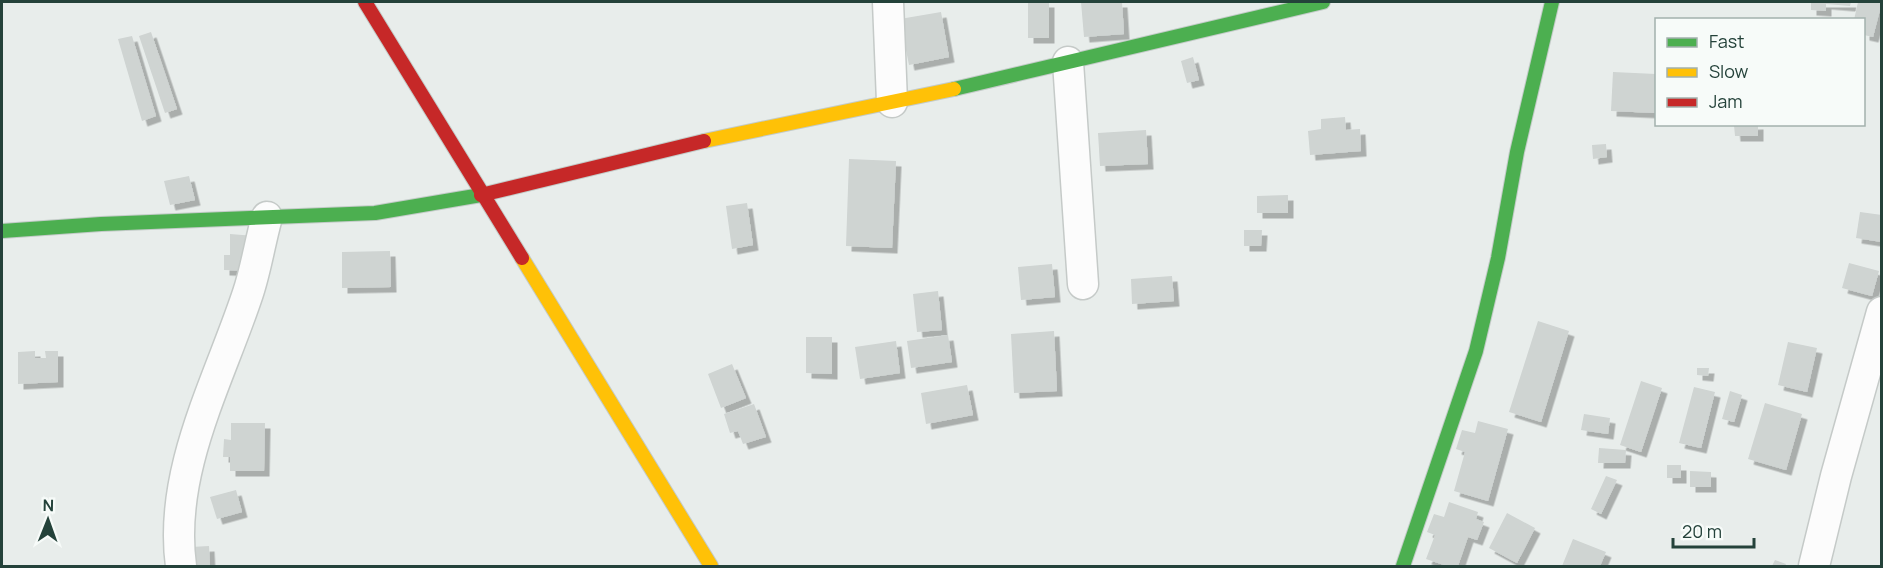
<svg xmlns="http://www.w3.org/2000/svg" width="1883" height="568" viewBox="0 0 1883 568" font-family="Manrope,sans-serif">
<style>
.building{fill:#cfd4d2;filter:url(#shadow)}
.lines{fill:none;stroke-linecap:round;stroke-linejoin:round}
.street-casing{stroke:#c5cac8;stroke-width:33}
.fast-casing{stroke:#c3cbc8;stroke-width:16}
.slow-casing{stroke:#c3cbc8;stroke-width:16}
.jam-casing{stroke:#c3cbc8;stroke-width:16}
.street{stroke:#fcfcfc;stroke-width:30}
.fast{stroke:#4caf50;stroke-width:14}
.slow{stroke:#ffc107;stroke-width:14}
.jam{stroke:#c62828;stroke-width:14}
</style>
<defs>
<filter id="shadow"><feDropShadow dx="5.5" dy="5.5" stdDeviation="0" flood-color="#0004"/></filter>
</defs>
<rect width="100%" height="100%" fill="#e8edeb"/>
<g class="building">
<rect x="1028" y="2" width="21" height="36"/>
<path d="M 1081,2 L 1122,2 L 1124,34 L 1084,37 Z"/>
<path d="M 1811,2 L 1851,2 L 1850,6 L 1826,4 L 1826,11 L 1811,10 Z"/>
<path d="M 1858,2 L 1882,2 L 1873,37 L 1864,35 L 1864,20 L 1854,20 Z"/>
<path d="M 941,12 L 949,57 L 909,65 L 904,40 L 894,20 Z"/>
<path d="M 151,32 L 177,109 L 165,113 L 139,36 Z"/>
<path d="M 132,36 L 156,116 L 142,121 L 118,39 Z"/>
<path d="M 1193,57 L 1199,80 L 1187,83 L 1181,61 Z"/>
<path d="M 1613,72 L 1656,74 L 1656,113 L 1611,111 Z"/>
<path d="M 1345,117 L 1346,130 L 1360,129 L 1361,151 L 1310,155 L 1308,131 L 1321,129 L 1321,119 Z"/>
<path d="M 1758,124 L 1758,136 L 1735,136 L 1734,125 Z"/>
<path d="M 1146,130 L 1148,164 L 1100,166 L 1098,133 Z"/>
<path d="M 1606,144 L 1607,157 L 1593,159 L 1592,145 Z"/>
<path d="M 849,159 L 896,161 L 892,248 L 846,246 Z"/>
<path d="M 189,176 L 195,200 L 170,205 L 164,181 Z"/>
<path d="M 1288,195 L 1288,213 L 1257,213 L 1257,196 Z"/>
<path d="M 747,203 L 753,245 L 732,249 L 726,206 Z"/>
<path d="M 1860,212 L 1882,215 L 1882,242 L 1856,238 Z"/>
<path d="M 1244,230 L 1262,230 L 1261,246 L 1244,246 Z"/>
<path d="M 230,234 L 255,236 L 253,271 L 224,270 L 224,255 L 230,255 Z"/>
<path d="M 390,251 L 391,287 L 342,288 L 342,252 Z"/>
<path d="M 1849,263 L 1879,271 L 1872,296 L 1842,288 Z"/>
<path d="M 1052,264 L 1055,297 L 1021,300 L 1018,267 Z"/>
<path d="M 1172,276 L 1174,301 L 1132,304 L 1131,279 Z"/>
<path d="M 938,291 L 942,330 L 917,332 L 913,294 Z"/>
<path d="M 1538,321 L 1569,331 L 1541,422 L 1509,412 Z"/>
<path d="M 1054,331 L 1057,391 L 1014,393 L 1011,334 Z"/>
<path d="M 948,335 L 952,362 L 911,368 L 907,341 Z"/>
<path d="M 806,337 L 832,337 L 832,374 L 806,373 Z"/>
<path d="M 896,341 L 900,373 L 860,379 L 855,347 Z"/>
<path d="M 1788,342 L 1817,348 L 1807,392 L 1778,385 Z"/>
<path d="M 35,351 L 35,358 L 46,358 L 45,351 L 58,351 L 58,382 L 18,384 L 18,352 Z"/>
<path d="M 732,364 L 746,398 L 721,408 L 708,374 Z"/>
<path d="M 1697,368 L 1709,368 L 1708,376 L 1697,375 Z"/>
<path d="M 1641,381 L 1662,388 L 1641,452 L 1620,445 Z"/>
<path d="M 967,385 L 973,415 L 926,424 L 921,393 Z"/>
<path d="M 1694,387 L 1715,392 L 1701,448 L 1679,443 Z"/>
<path d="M 1730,391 L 1742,395 L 1734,422 L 1722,419 Z"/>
<path d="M 1765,403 L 1802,414 L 1786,470 L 1748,459 Z"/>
<path d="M 754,404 L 766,437 L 743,444 L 738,431 L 730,433 L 724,414 Z"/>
<path d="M 1584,414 L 1610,418 L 1608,434 L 1581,430 Z"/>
<path d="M 1478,421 L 1508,429 L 1488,501 L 1454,491 L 1465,452 L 1456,449 L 1462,430 L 1475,433 Z"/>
<path d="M 231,423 L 265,423 L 264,471 L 230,471 L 230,457 L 223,457 L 224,439 L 231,440 Z"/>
<path d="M 1599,448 L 1626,450 L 1625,463 L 1598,463 Z"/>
<rect x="1667" y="465" width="14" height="13"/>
<path d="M 1690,471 L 1711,472 L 1711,487 L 1690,487 Z"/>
<path d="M 1606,476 L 1617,480 L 1601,514 L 1591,509 Z"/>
<path d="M 236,490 L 242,512 L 217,519 L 210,497 Z"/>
<path d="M 1449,502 L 1478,512 L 1476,519 L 1484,522 L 1477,540 L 1468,537 L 1458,566 L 1447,566 L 1426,559 L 1435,535 L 1427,532 L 1434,514 L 1444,517 Z"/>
<path d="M 1507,513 L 1535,528 L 1517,563 L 1489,548 Z"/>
<path d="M 1573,539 L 1606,552 L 1600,566 L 1562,566 Z"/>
<path d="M 209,546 L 210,565 L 192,566 L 191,547 Z"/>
<path d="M 1775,560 L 1786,564 L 1785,566 L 1772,566 Z"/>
</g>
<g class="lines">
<g class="street-casing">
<g id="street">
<path d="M 888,2 L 892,102"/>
<path d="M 1068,62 L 1083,284"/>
<path d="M 181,566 C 168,471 219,381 248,293 C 256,269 260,242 267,217"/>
<path d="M 1814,566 L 1836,476 L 1882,312"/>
</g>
</g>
<g class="fast-casing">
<g id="fast">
<path d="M 954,89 L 1323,2"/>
<path d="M 2,231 L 101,224 L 375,213 L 481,195"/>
<path d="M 1403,566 L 1476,351 L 1498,258 L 1517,152 L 1552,2"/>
</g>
</g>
<g class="slow-casing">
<g id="slow">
<path d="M 704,141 L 954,89"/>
<path d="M 522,258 L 711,566"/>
</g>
</g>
<g class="jam-casing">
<g id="jam">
<path d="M 365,2 L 522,258"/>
<path d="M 481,195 L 704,141"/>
</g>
</g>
<use href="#street" class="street"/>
<use href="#fast" class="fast"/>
<use href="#slow" class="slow"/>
<use href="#jam" class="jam"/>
</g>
<rect width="1883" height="568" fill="none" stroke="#24423a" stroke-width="6"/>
<rect x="1655" y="18" width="210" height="108" fill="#f7fbf9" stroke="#a3b1ad" stroke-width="1.5"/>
<rect x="1667" y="38" width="30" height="9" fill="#4caf50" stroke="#a3b1ad" stroke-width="1.5"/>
<text x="1709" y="48" font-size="18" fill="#24423a">Fast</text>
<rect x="1667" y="68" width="30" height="9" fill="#ffc107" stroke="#a3b1ad" stroke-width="1.5"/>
<text x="1709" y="78" font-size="18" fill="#24423a">Slow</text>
<rect x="1667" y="98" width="30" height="9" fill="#c62828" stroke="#a3b1ad" stroke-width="1.5"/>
<text x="1709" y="108" font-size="18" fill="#24423a">Jam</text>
<g transform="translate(48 520) rotate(1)" stroke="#f7fbf9" stroke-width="4.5" paint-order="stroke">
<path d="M0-4.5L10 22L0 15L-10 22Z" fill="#24423a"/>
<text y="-9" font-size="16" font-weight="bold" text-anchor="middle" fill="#24423a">N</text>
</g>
<path d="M1673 538v9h81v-9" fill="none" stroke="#24423a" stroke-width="3"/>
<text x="1682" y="538" font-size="18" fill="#24423a" stroke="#f7fbf9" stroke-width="4.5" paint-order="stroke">20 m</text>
</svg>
